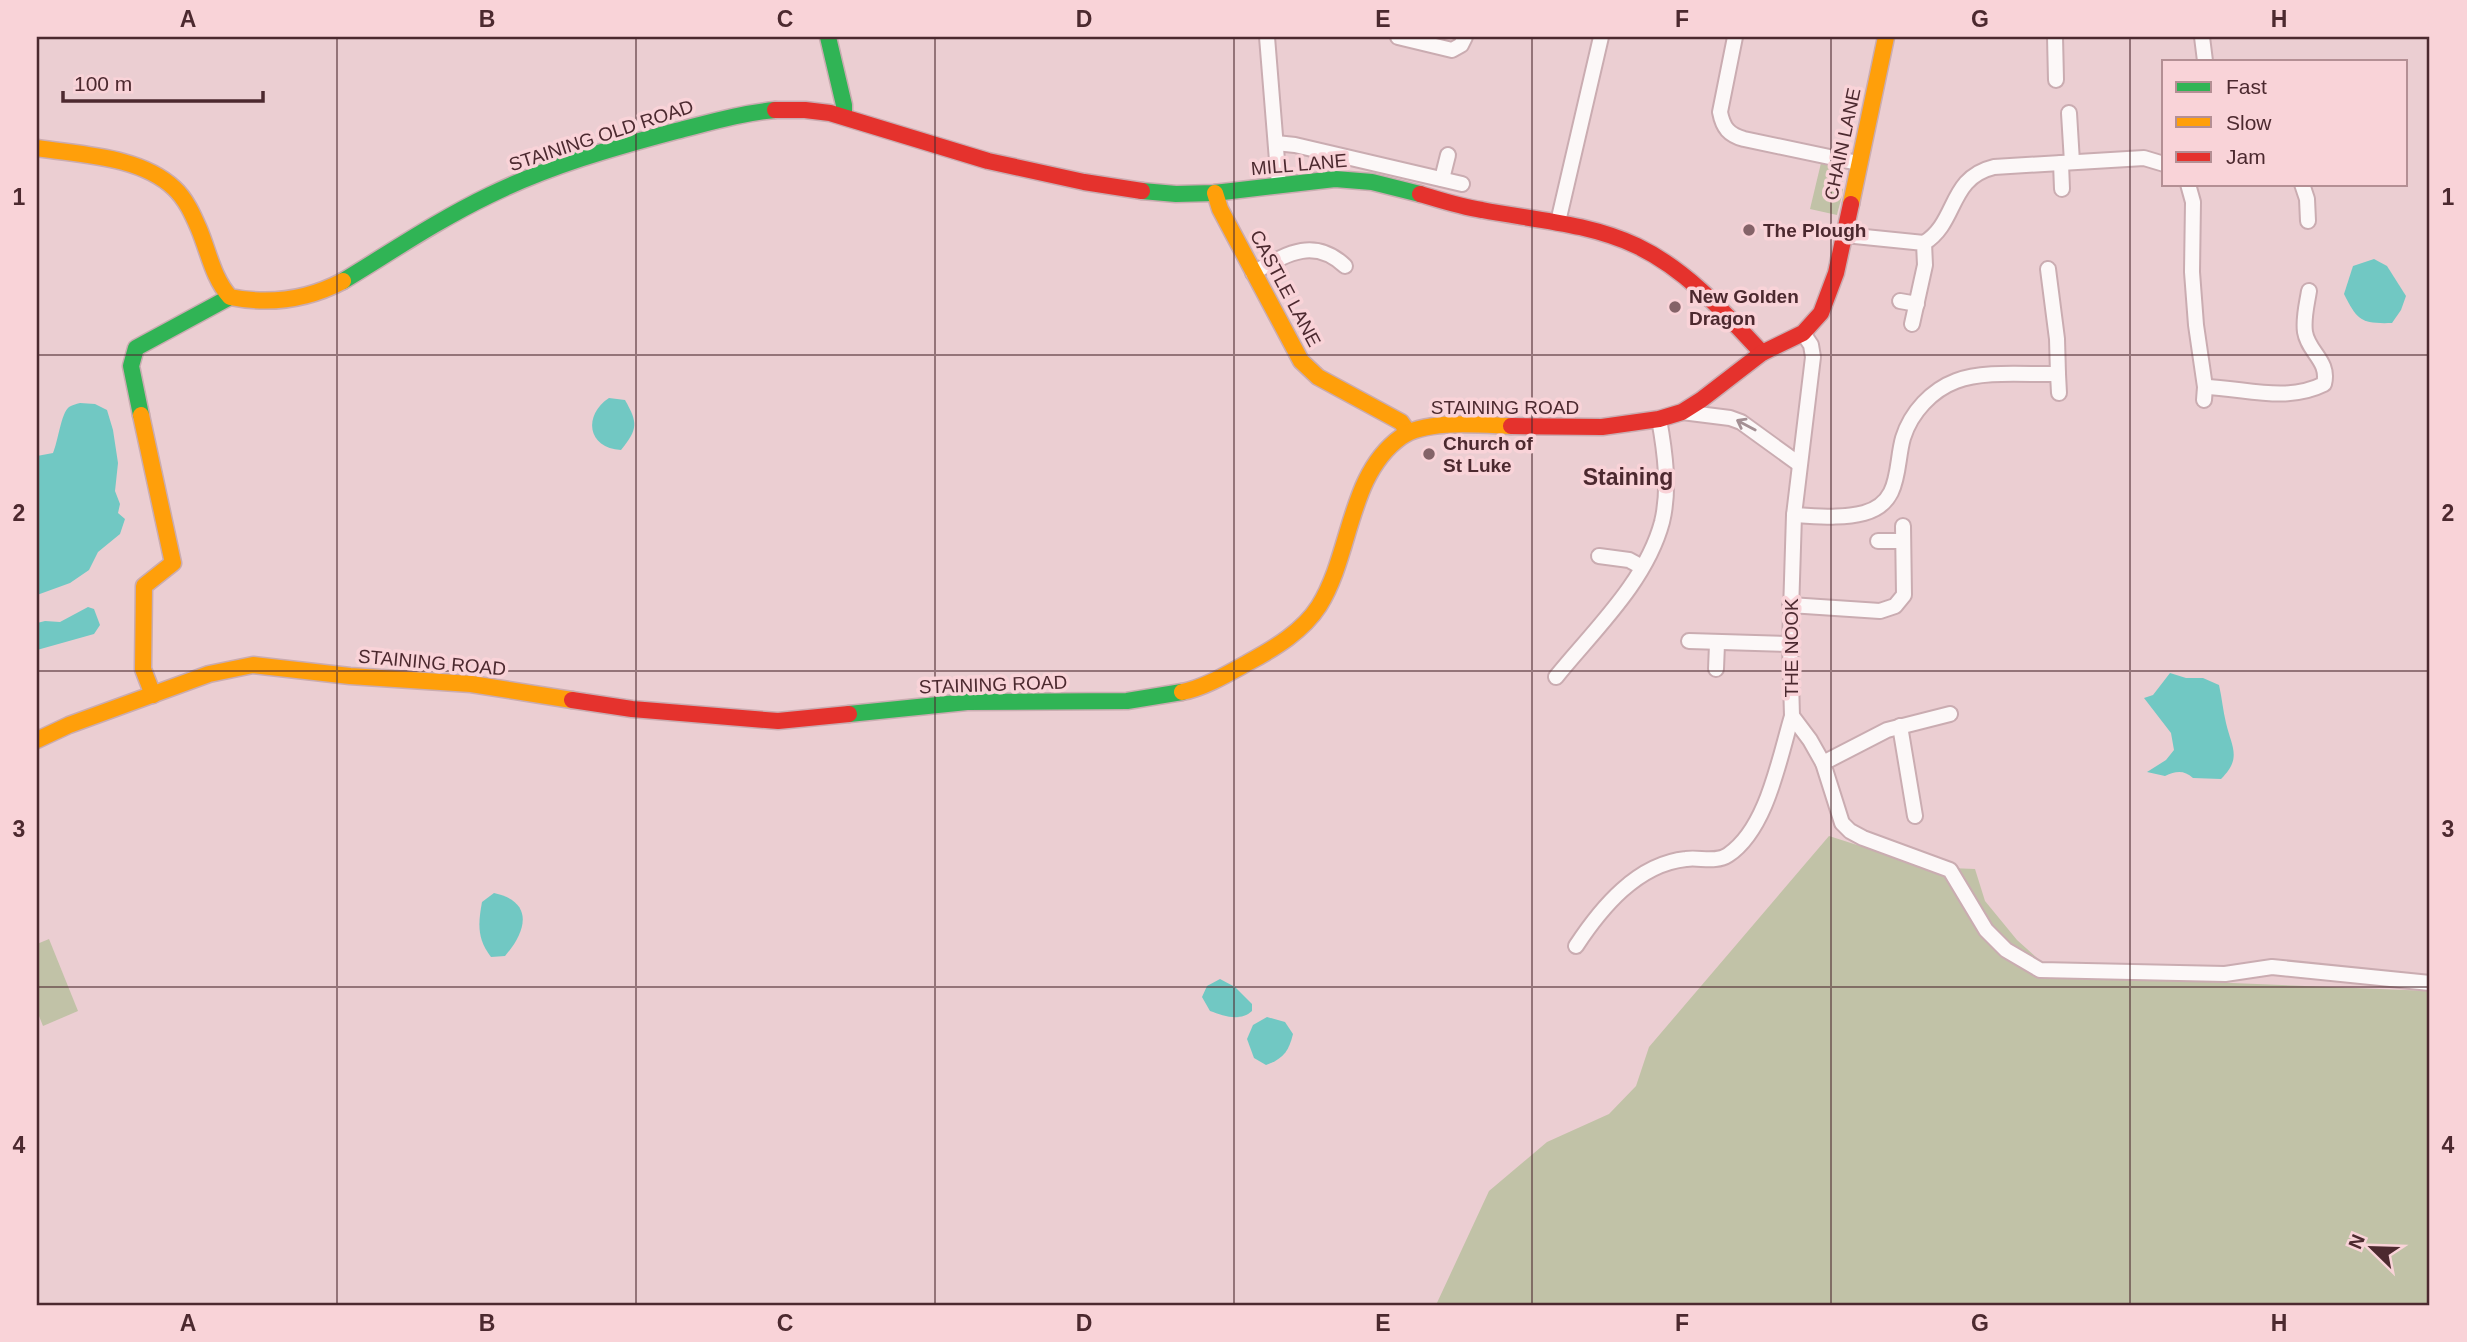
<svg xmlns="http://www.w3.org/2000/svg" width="2467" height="1342" viewBox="0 0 2467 1342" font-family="Arial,sans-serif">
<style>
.green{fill:#c1c2a7}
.water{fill:#71c8c3}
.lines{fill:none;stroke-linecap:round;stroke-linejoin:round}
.street-casing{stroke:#caacb1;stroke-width:18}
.fast-casing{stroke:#caacb1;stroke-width:19}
.slow-casing{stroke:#caacb1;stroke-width:19}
.jam-casing{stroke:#caacb1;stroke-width:19}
.street{stroke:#fcf8f8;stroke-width:14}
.fast{stroke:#30b455;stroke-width:16}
.slow{stroke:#ff9f0a;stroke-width:16}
.jam{stroke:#e5322d;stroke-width:16}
.oneway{stroke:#a49094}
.grid{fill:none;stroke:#4c292f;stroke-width:2;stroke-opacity:0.55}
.poi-dot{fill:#846368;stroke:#f9d3d8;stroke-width:2.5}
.labels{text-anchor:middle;stroke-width:7;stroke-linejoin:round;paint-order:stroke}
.street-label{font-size:19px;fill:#4c292f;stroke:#f9d3d8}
.poi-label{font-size:19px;font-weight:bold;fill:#4c292f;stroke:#f9d3d8;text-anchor:start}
.quarter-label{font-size:23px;font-weight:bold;fill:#4c292f;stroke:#f9d3d8}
.neatline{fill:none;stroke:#4c292f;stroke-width:2.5}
.grid-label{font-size:23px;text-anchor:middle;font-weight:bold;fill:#4c292f}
</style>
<rect width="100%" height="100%" fill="#ebced2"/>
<g class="green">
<path d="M 1821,163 L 1836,167 C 1849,182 1841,198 1837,215 L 1810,209 Z"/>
<path d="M 1829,836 L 1926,867 L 1975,869 L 1985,901 L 2017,940 L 2057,976 L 2430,991 L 2430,1305 L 1436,1305 L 1489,1191 L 1547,1142 L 1609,1114 L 1636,1086 L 1649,1047 Z"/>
<path d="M 49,939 L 78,1011 L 43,1026 L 37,1011 L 37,944 Z"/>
</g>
<g class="water">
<path d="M 2374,259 L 2387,266 L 2406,296 L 2401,310 L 2392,323 C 2361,324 2357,320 2344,294 L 2353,266 Z"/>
<path d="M 609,398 L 625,400 C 638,423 638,429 621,450 C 587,448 583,415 609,398 Z"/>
<path d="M 80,403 L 95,404 L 107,410 L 113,430 L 118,463 L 115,491 L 120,504 L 118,513 L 125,519 L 120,534 L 98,552 L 89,570 L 70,583 L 37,595 L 37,456 L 53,453 C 58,442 61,413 69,407 C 72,405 76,404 80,403 Z"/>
<path d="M 88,607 L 94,609 L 100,625 L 94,634 L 37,650 L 37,623 L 45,621 L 60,622 Z"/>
<path d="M 2170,673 L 2186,678 L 2203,678 L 2219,685 C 2222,698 2223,711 2226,723 C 2232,748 2242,758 2221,779 L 2193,778 C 2184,770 2176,771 2165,776 L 2147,772 L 2166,760 L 2174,750 L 2171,733 L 2144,698 L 2153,695 Z"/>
<path d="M 494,893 C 535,902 526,932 505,956 L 491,957 C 477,939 478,924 482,902 Z"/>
<path d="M 1220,979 L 1235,987 L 1252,1004 L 1252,1011 C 1240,1022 1224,1016 1210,1011 L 1202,997 L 1207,986 Z"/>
<path d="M 1267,1017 L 1285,1022 L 1293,1034 C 1289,1051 1283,1059 1266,1065 L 1254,1058 L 1247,1039 L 1253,1025 Z"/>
</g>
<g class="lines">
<g class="street-casing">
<g id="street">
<path d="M 1267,37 L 1279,185"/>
<path d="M 1398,37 L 1452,50 L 1461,45 L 1465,37"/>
<path d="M 1735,37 L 1720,112 C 1723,128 1729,135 1744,139 L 1858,163"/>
<path d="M 2055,37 L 2056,80"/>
<path d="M 2202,37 L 2205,61"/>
<path d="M 2069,113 L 2072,162"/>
<path d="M 1276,143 L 1295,145 L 1462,184"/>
<path d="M 2061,163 L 2062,189"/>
<path d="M 1442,179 L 1448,155"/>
<path d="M 2188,184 L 2193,202 L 2192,272 L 2196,325 L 2205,387 L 2204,400"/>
<path d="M 2302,184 L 2307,199 L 2308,221"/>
<path d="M 1558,222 L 1601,37"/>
<path d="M 1845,235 L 1924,243 L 1925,265 L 1912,324"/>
<path d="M 1924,243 C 1958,222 1948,178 1994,167 L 2144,158 L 2164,164"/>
<path d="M 1253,273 C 1285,255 1313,236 1345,266"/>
<path d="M 1900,301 L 1917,304"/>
<path d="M 1803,333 L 1811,345 L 1813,357 L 1794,515 L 1790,644 L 1792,716 L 1810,740 L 1823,763 L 1842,823 L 1850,831 L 1863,838 L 1950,870 L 1986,930 L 2006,950 L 2040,970 L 2225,974 L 2272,967 L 2430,983"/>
<path d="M 2058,374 L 2059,393"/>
<path d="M 2205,387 C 2245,388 2286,403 2324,384 C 2330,361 2308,352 2305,332 C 2303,318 2307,304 2309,291"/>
<path d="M 1682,412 L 1730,418 L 1741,422 L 1799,464"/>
<path d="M 1794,515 C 1817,516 1842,519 1864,513 C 1902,503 1895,466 1903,438 C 1911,412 1932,390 1956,381 C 1984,370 2028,375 2058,374 L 2057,339 L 2048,269"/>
<path d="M 1878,541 L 1903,541"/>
<path d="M 1599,556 L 1629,560 L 1642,567"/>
<path d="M 1790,605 L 1880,611 L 1895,606 L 1904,595 L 1903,526"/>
<path d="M 1689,641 L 1790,644"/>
<path d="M 1716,669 L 1717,644"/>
<path d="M 1556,677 C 1594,630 1646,582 1662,522 C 1670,489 1665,452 1659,419"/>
<path d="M 1900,726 L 1915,816"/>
<path d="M 1823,763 L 1887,730 L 1950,714"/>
<path d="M 1576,946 C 1601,908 1637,864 1686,859 C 1699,857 1716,863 1728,855 C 1767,829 1779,759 1792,716"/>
</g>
</g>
<g class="fast-casing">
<g id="fast">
<path d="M 828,37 L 844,105 L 844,115"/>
<path d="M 1142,191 L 1176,194 L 1214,193 L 1335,179 L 1372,182 L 1420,194"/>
<path d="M 343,281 C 391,252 438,220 490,195 C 549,166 612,148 676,131 C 708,123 741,113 775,110"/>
<path d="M 141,415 L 131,366 L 136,348 L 230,297"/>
<path d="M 849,714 L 967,702 L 1127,701 L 1182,692"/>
</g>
</g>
<g class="slow-casing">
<g id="slow">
<path d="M 37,148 C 81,155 140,156 174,188 C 186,199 193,215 199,229 C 209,253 213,278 230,297 C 270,305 307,300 343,281"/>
<path d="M 1215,193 L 1220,209 L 1301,361 L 1318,377 L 1401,422 L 1408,432"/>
<path d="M 1851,204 L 1886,37"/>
<path d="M 141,415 L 173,563 L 144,586 L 143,669 L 153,695"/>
<path d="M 1182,692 C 1204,688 1229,673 1249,662 C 1275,648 1303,631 1319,606 C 1352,553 1348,475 1401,437 C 1426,419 1482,425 1511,426"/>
<path d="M 37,740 L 69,725 L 209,674 L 253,665 L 350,676 L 471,684 L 572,700"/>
</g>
</g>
<g class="jam-casing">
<g id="jam">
<path d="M 775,110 L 805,110 L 830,113 L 988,161 L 1084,182 L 1142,191"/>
<path d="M 1420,194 C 1440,200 1461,207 1482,210 C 1534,220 1588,223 1637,246 C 1687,270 1725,313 1762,353"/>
<path d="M 1511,426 L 1602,427 L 1659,419 L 1682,412 L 1701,400 L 1762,353 L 1803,333 L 1821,313 L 1836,273 L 1851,204"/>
<path d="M 572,700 L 632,709 L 778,721 L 849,714"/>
</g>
</g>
<use href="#street" class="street"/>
<use href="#fast" class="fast"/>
<use href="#slow" class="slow"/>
<use href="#jam" class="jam"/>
</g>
<defs><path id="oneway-shaft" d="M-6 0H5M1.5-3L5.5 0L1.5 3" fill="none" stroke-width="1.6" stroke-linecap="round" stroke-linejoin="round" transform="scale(1.75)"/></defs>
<use class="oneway" href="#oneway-shaft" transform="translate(1746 425) rotate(-152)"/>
<path class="grid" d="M 337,37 L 337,1305M 636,37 L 636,1305M 935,37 L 935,1305M 1234,37 L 1234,1305M 1532,37 L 1532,1305M 1831,37 L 1831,1305M 2130,37 L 2130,1305M 37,355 L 2430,355M 37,671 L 2430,671M 37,987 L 2430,987"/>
<g class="poi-dot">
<circle cx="1749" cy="230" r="7"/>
<circle cx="1675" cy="307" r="7"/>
<circle cx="1429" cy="454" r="7"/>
</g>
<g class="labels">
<g class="street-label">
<text transform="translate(601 135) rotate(-18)" y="7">STAINING OLD ROAD</text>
<text transform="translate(1842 144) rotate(-78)" y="7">CHAIN LANE</text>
<text transform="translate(1299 164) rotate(-5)" y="7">MILL LANE</text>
<text transform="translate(1286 288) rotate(62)" y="7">CASTLE LANE</text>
<text x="1505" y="414">STAINING ROAD</text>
<text transform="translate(1791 648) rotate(-90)" y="7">THE NOOK</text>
<text transform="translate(432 662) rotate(5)" y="7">STAINING ROAD</text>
<text transform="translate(993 684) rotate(-2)" y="7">STAINING ROAD</text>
</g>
<g class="poi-label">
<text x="1763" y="237">The Plough</text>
<text x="1689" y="303">New Golden<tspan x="1689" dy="22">Dragon</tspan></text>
<text x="1443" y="450">Church of<tspan x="1443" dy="22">St Luke</tspan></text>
</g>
<g class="quarter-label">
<text x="1628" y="485">Staining</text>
</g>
</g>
<rect width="2467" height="1342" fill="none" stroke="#f9d3d8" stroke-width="77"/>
<rect x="2162" y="60" width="245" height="126" fill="#f9d3d8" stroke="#b48f94" stroke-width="2"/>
<rect x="2176" y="82" width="35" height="10" fill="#30b455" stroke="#b48f94" stroke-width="2"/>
<text x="2226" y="94" font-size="21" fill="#4c292f">Fast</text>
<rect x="2176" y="117" width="35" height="10" fill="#ff9f0a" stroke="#b48f94" stroke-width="2"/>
<text x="2226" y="130" font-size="21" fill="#4c292f">Slow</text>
<rect x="2176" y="152" width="35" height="10" fill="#e5322d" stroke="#b48f94" stroke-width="2"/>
<text x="2226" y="164" font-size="21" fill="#4c292f">Jam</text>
<g transform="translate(2372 1248) rotate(293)" stroke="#f9d3d8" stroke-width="5" paint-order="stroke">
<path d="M0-5L12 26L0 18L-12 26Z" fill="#4c292f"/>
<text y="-10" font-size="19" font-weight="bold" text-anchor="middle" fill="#4c292f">N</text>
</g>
<path d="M63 91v10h200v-10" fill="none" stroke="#4c292f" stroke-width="3.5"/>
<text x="74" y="91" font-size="21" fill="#4c292f" stroke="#f9d3d8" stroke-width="5" paint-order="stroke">100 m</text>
<rect x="38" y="38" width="2390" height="1266" class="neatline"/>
<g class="grid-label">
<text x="188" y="27">A</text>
<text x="487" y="27">B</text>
<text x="785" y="27">C</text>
<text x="1084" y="27">D</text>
<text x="1383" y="27">E</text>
<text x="1682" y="27">F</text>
<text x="1980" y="27">G</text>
<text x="2279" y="27">H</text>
<text x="19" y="205">1</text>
<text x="2448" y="205">1</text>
<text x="19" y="521">2</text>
<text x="2448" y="521">2</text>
<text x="19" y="837">3</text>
<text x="2448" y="837">3</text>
<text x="19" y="1153">4</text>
<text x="2448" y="1153">4</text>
<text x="188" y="1331">A</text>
<text x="487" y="1331">B</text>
<text x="785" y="1331">C</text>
<text x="1084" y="1331">D</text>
<text x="1383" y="1331">E</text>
<text x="1682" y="1331">F</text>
<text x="1980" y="1331">G</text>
<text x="2279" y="1331">H</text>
</g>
</svg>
